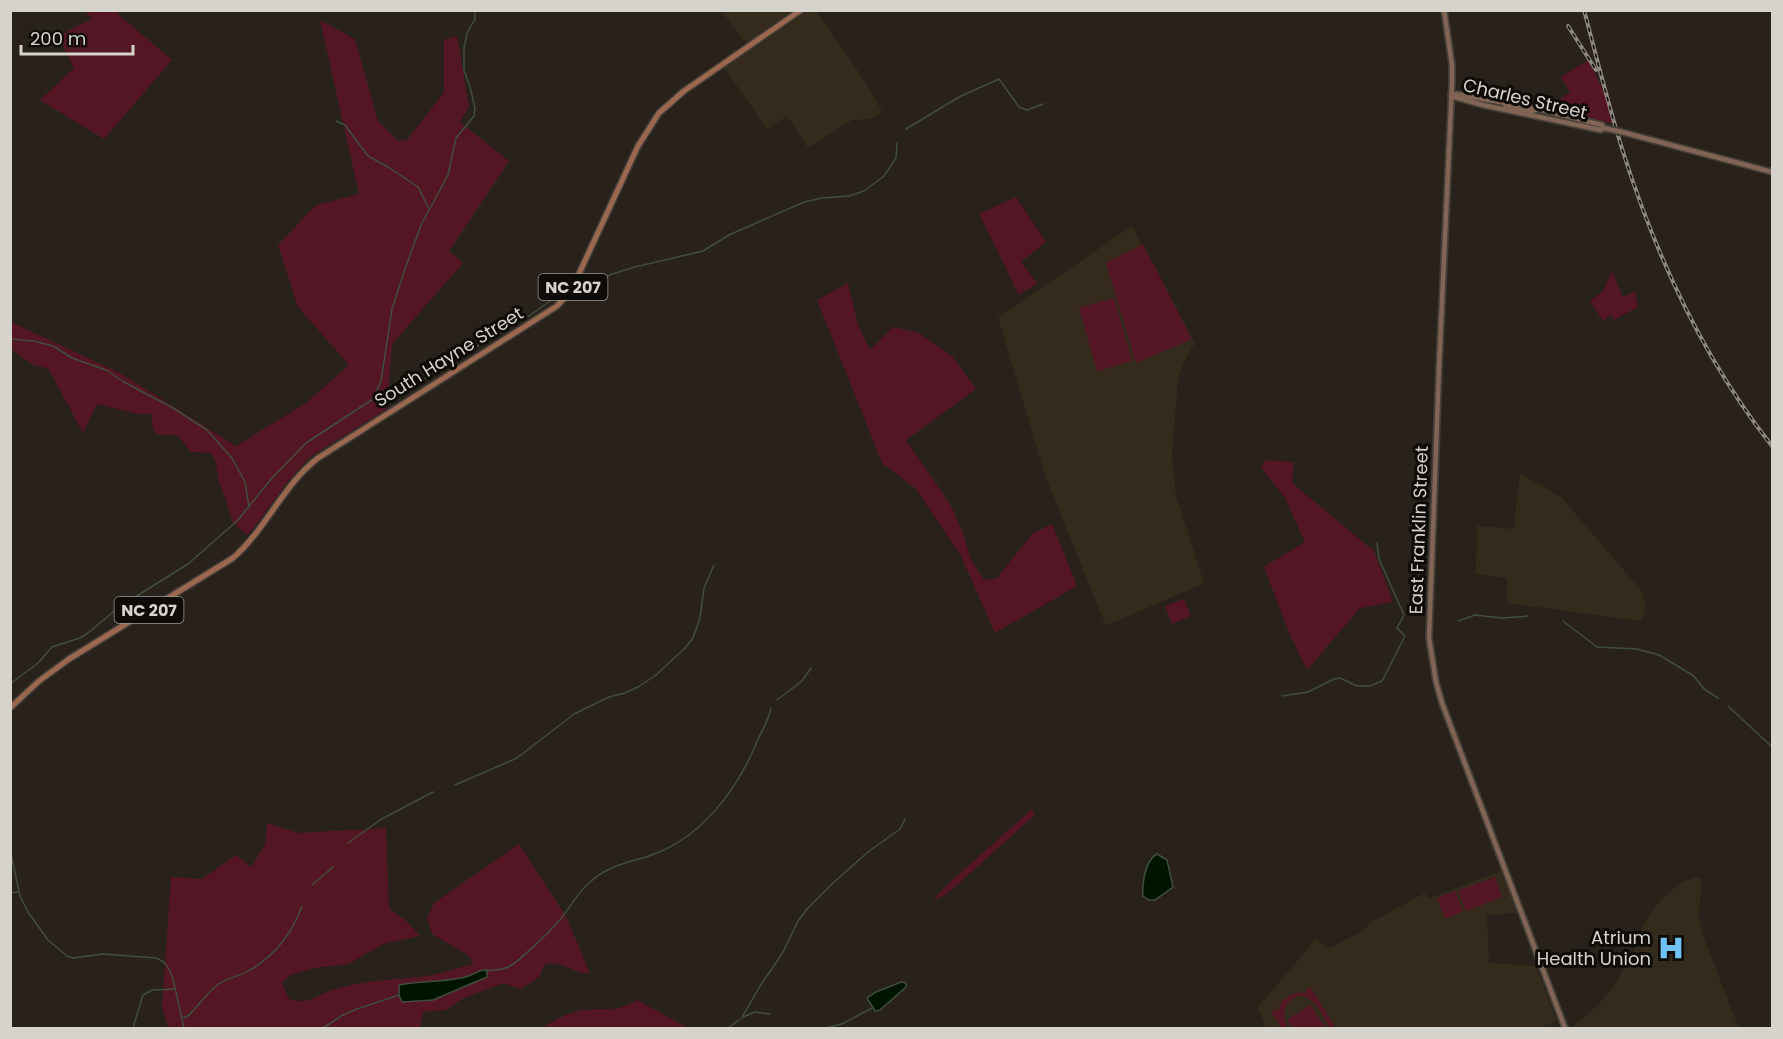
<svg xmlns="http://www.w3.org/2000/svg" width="1783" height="1039" viewBox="0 0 1783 1039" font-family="Poppins,sans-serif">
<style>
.built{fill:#342b1d}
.green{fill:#541624}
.water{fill:#001500;stroke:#404e3d;stroke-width:1.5}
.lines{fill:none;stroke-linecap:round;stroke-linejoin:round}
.stream{stroke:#404e3d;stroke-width:1.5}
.secondary-casing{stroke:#443f39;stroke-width:8}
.primary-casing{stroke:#443f39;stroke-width:8}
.secondary{stroke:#816453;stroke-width:4.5}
.primary{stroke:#9b684f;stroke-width:5}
.rail-casing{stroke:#8c8780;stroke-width:4}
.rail{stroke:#0e0c08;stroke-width:1.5;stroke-dasharray:4.5;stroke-linecap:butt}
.secondary-bridge-casing{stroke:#443f39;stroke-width:8;stroke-linecap:butt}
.secondary-bridge{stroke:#816453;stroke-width:4.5}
.labels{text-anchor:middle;stroke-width:6;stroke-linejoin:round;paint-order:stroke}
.shield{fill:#0e0c08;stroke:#9a9791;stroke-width:1.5}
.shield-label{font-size:16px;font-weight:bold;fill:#d6d2cc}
.street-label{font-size:18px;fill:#d6d2cc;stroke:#0e0c08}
.poi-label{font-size:18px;fill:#d6d2cc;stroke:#0e0c08;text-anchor:end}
</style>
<rect width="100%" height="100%" fill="#28221a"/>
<g class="built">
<path d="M 721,11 L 816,11 L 860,74 L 882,111 L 871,119 L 852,120 L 808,148 L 787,116 L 767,129 L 723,66 L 750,48 Z"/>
<path d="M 1130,227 L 1134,229 L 1195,343 L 1184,361 L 1178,380 L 1172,454 L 1176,496 L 1204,583 L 1106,626 L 1045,475 L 998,318 Z"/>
<path d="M 1520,473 L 1562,498 L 1641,590 L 1646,606 L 1643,618 L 1640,621 L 1507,603 L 1507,578 L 1476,574 L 1477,526 L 1514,529 Z"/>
<path d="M 1501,871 L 1519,913 L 1487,915 L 1489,963 L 1536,966 L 1557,1021 L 1539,1028 L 1266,1028 L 1258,1007 L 1316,939 L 1330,948 L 1364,930 L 1370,923 L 1425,893 L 1428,899 Z"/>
<path d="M 1697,877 L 1702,880 L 1698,916 L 1705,941 L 1739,1028 L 1571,1028 L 1596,1007 L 1615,985 L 1631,956 L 1647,918 L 1658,903 L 1673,889 L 1685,881 Z"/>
</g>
<g class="green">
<path d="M 85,11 L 119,11 L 118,14 L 172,60 L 104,139 L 40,100 L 74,68 L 58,36 L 92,19 Z"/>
<path d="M 320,20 L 355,39 L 378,121 L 398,141 L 407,140 L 444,92 L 444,40 L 457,36 L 469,106 L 460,122 L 509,161 L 449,251 L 463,263 L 392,344 L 387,409 L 310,457 L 285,485 L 259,521 L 247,535 L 232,522 L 226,499 L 218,480 L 216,463 L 211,453 L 191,452 L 177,435 L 159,435 L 153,430 L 151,414 L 137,414 L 97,404 L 83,433 L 48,368 L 33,365 L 11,349 L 11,322 L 120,373 L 236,446 L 306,403 L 349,365 L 298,307 L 278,245 L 316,205 L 359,194 Z"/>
<path d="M 1588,60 L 1604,92 L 1613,124 L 1548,107 L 1570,92 L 1561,77 Z"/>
<path d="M 1016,197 L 1046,242 L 1021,262 L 1037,283 L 1019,295 L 979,214 Z"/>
<path d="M 1143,244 L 1192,339 L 1136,363 L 1106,263 Z"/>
<path d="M 1612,271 L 1623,297 L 1635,291 L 1638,307 L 1614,320 L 1611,315 L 1603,321 L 1590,301 L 1603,291 Z"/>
<path d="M 848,283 L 858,325 L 870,350 L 893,327 L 919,333 L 953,357 L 976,389 L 906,440 L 950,504 L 963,533 L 971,560 L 984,580 L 997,578 L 1032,534 L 1052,524 L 1077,586 L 995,633 L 961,556 L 916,489 L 882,463 L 817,300 Z"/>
<path d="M 1114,298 L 1132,361 L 1097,371 L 1079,308 Z"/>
<path d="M 1266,460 L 1294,462 L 1292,483 L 1374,551 L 1393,602 L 1360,608 L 1307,670 L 1290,635 L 1264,567 L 1305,542 L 1285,498 L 1261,467 Z"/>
<path d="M 1184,599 L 1191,616 L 1172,624 L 1165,606 Z"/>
<path d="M 1032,809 L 1035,815 L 947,894 L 932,901 L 950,882 Z"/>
<path d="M 267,823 L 298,833 L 386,828 L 389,908 L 406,921 L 420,936 L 386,943 L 348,964 L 314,968 L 290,975 L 282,983 L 289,999 C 310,1005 314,996 332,990 C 365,979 400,980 433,975 C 447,972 460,967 474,964 L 468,955 L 432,934 L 427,918 L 434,903 L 519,844 L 567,918 L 590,974 C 571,973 564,960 545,964 L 539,977 L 521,989 L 503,983 L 462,999 L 446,1010 L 423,1012 L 420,1028 L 168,1028 L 162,1007 L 171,877 L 202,879 L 236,855 L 251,867 L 265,845 Z"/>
<path d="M 1495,877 L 1502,897 L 1466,911 L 1458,891 Z"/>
<path d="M 1455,891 L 1463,911 L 1445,919 L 1437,898 Z"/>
<path d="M 1310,987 L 1336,1028 L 1330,1028 C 1325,1020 1319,1006 1311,1000 C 1294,987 1276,1009 1288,1028 L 1282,1028 L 1271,1012 L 1276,1009 L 1278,1011 C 1282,997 1292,991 1307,993 L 1306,990 Z"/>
<path d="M 637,1000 L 688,1028 L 543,1028 C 552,1021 570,1012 582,1010 C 605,1007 614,1014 637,1000 Z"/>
<path d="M 1310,1005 L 1326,1028 L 1293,1028 L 1287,1020 Z"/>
</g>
<g class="water">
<path d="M 1157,854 L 1167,860 L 1173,887 L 1155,900 L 1149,900 L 1143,896 C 1142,884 1145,860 1157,854 Z"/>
<path d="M 483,970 L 487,970 L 487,977 L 433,1000 L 402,1002 L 399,995 L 399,985 C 420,981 440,982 461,978 C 469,977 475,972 483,970 Z"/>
<path d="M 901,982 L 906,983 L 906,987 L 880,1010 L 875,1011 L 867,998 L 876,992 Z"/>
</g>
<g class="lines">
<g class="stream">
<path d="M 336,121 L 345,125 L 368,156 L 388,167 L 418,187 L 429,209"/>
<path d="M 906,129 L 959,97 L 999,79 L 1019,107 L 1027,110 L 1043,104"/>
<path d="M 575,291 L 612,274 L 635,267 L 703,251 L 729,235 L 804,202 L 822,198 L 849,196 L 864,191 L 884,176 L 896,158 L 897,143"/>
<path d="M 10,339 L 34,341 L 53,346 L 72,358 L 106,370 L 124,382 L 173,408 L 207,430 L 232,458 L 245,482 L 249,507"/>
<path d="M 399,389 L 423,380 L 454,359 L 506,330 L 517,320 L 529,316 L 550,301 L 553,295 L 567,291"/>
<path d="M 373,399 L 381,381 L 392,309 L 404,272 L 421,225 L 448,175 L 456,138 L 474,116 L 475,108 L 470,87 L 464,70 L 464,48 L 467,33 L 475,19 L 475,10"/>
<path d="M 1458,621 L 1475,615 L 1502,618 L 1528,616"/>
<path d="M 1563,621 L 1597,647 L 1637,649 L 1659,655 L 1694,676 L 1704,689 L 1718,698"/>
<path d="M 10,684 L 38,663 L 52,647 L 80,638 L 88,633 L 119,607 L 188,564 L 237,521 L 272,478 L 306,443 L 370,401 L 385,394"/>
<path d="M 1282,696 L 1308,692 L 1334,679 L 1340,678 L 1357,686 L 1370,686 L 1382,681 L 1405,636 L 1397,628 L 1404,615 L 1379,559 L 1377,543"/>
<path d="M 777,700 L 802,681 L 811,668"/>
<path d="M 1728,706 L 1772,747"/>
<path d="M 455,785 L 517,758 L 574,714 L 609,697 L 625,693 L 638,687 L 656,675 L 685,648 L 693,638 L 700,618 L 704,588 L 714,565"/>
<path d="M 348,843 L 380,820 L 433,792"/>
<path d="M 10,849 L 20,896 L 28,912 L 48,940 L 67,956 L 73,958 L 103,954 L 156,958 L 164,962 L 169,969 L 173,979 L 184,1028"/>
<path d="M 312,885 L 333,867"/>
<path d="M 10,893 L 18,892"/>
<path d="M 486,971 C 493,970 501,970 508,967 C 519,962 550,931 559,921 C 570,908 577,893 590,882 C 615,860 637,863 664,850 C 710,828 741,782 759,737 C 764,727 769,719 771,708"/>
<path d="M 183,1017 L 187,1017 C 199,1006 207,992 220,983 C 230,977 241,976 250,970 C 276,955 292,933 302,906"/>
<path d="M 743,1017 L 755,1012 L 770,1014"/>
<path d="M 741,1019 L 760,986 L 782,954 L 798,921 L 807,909 L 833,883 L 868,852 L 900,829 L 905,819"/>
<path d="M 133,1028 L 143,995 L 152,990 L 175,989"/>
<path d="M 323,1028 L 343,1015 L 357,1009 L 399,995"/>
<path d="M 728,1028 L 739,1020"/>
<path d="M 825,1028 L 842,1024 L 872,1008"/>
</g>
<g class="secondary-casing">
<g id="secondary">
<path d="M 1444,10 L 1452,65 L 1452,84 L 1439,368 L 1429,638 L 1436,682 L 1442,703 L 1565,1028"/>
<path d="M 1451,96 L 1456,94 L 1538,109 L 1602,125 L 1604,128"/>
<path d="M 1451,96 L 1483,105 L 1601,130 L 1604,128"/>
<path d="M 1505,107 L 1532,111 L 1538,109"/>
<path d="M 1622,132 L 1772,172"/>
</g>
</g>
<g class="primary-casing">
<path id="primary" d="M 10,708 L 39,681 L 69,659 L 233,558 C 267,528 283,485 318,458 L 557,306 L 571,291 L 638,146 L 659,113 L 684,91 L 801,10"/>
</g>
<use href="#secondary" class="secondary"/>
<use href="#primary" class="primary"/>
<g class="rail-casing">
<g id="rail">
<path d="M 1584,10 C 1597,59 1609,108 1624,155 C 1657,258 1705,361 1772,446"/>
<path d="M 1568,26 L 1596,70"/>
</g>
</g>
<use href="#rail" class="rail"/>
<g class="secondary-bridge-casing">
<path id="secondary-bridge" d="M 1604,128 L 1622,132"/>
</g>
<use href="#secondary-bridge" class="secondary-bridge"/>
</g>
<defs>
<g id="hospital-bare" transform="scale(2.07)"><path d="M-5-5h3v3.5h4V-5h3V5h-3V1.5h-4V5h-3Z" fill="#71c1f4" stroke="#0e0c08" stroke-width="2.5" paint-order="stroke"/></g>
</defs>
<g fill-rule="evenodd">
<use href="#hospital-bare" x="1671" y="948"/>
</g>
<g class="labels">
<g class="shield">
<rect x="538.5" y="274" width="69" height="26" rx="4.5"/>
<rect x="114.5" y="597" width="69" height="26" rx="4.5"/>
</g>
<g class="shield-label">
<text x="573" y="293">NC 207</text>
<text x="149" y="616">NC 207</text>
</g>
<g class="street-label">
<text transform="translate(1525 99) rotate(13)" y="6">Charles Street</text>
<text transform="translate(449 357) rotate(-32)" y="6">South Hayne Street</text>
<text transform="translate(1419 530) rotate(-88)" y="6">East Franklin Street</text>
</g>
<g class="poi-label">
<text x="1651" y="944">Atrium<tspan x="1651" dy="21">Health Union</tspan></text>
</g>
</g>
<rect width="1783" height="1039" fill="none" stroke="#d6d2cc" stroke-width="24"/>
<path d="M21 45v9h112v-9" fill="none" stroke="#d6d2cc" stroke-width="3"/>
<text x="30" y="45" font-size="18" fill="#d6d2cc" stroke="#0e0c08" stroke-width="4.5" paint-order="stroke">200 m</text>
</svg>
